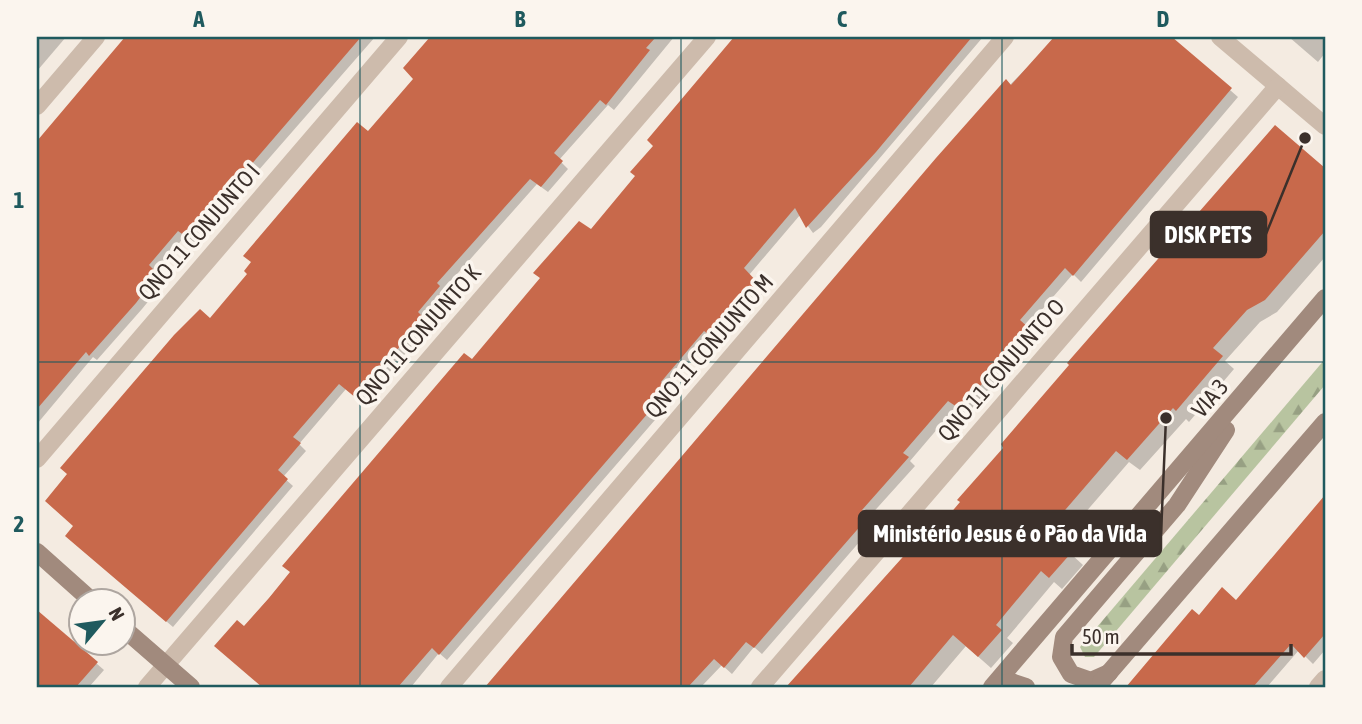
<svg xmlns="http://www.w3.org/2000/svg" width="1362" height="724" viewBox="0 0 1362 724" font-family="'Asap Condensed',sans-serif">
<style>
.forest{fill:url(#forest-firs)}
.shadow{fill:#0003}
.building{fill:#c8694b}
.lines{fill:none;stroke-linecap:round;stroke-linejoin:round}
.street{stroke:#cdbbac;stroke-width:18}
.secondary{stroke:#a18a7d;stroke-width:18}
.grid{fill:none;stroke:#1f5a5e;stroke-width:2;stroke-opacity:0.55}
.labels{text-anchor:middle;stroke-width:7;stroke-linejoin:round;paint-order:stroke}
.street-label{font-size:23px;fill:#3b302b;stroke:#fbf5ee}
.leader{fill:none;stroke:#3b302b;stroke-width:2.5}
.callout-dot{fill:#3b302b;stroke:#fbf5ee;stroke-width:2.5}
.callout{fill:#3b302b;stroke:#3b302b;stroke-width:2.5}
.callout-label{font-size:24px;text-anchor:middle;font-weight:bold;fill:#fff}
.neatline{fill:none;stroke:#1f5a5e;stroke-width:2.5}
.grid-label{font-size:23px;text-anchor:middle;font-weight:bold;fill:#1f5a5e}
</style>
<defs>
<pattern id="forest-firs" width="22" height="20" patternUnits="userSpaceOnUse" patternTransform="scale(1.75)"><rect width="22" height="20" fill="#b8c4a0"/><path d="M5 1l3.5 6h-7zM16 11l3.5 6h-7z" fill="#97a083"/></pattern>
</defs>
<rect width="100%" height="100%" fill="#f4ebe1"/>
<path class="forest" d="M 1325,359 L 1325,385 L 1094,657 L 1085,657 L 1080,647 Z"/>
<g class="shadow">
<path d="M 37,37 L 66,37 L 37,71 Z"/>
<path d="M 128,37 L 375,37 L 195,243 L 185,236 L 154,273 L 164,282 L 142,309 L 97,360 L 93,357 L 37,424 L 37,143 Z"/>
<path d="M 433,37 L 674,37 L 614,110 L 608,105 L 559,160 L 568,169 L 548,192 L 537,184 L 442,291 L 445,294 L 423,320 L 429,326 L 363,403 L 346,389 L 299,444 L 306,451 L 283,477 L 293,486 L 173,627 L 73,542 L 210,320 L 415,79 L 406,68 Z"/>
<path d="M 737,37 L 983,37 L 821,227 L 813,233 L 800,215 L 749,275 L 764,292 L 721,343 L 712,336 L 666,389 L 674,398 L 447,660 L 439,653 L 411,687 L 264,687 L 223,652 L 472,361 L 591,231 L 637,176 L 655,146 L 649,140 Z"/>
<path d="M 1057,37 L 1169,37 L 1238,97 L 1081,282 L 1073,274 L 1026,328 L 1036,338 L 968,415 L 956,407 L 910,461 L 915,466 L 869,517 L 875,524 L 762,654 L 754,647 L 732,674 L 722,665 L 701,687 L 489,687 L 937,159 Z"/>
<path d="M 1289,37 L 1325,37 L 1325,53 L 1318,62 Z"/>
<path d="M 1275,127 L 1325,170 L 1325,257 L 1277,312 L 1260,322 L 1225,361 L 1234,369 L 1189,422 L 1186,419 L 1140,470 L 1129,462 L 1059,543 L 1083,565 L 1062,589 L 1054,582 L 1007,638 L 1013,643 L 991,668 L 966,646 L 931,687 L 802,687 L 795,680 L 916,557 Z"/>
<path d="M 1325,498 L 1325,650 L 1313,664 L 1299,650 L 1267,687 L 1127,687 L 1192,611 L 1199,617 L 1237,603 Z"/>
<path d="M 37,612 L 104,670 L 89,687 L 37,687 Z"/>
</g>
<g class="building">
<path d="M 125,37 L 361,37 L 188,238 L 178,231 L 149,265 L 158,274 L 136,303 L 89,356 L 86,352 L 37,409 L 37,141 Z"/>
<path d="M 430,37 L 656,37 L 646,48 L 650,50 L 606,105 L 600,100 L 554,153 L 563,161 L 541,187 L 530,179 L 437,283 L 440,286 L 418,312 L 424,318 L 356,398 L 339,384 L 293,437 L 301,443 L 278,470 L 288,479 L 166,622 L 65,536 L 73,526 L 45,501 L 67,474 L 60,468 L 174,335 L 200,309 L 210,318 L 247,274 L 244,271 L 251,262 L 243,256 L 357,122 L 368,131 L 413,79 L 403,68 Z"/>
<path d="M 734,37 L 972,37 L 876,152 L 806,228 L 795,208 L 744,268 L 759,284 L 714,338 L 704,331 L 661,382 L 668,390 L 439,655 L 432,648 L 398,687 L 262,687 L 214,646 L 237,620 L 244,626 L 269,598 L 290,572 L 282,566 L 464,353 L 472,359 L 540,278 L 533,273 L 579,221 L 591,229 L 635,176 L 630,172 L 653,146 L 647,140 Z"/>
<path d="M 1054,37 L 1172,37 L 1232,88 L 1073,276 L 1065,268 L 1020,320 L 1030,329 L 960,409 L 948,401 L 903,453 L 909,457 L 862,510 L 870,515 L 754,648 L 746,642 L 724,668 L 714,659 L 688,687 L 485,687 L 936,158 L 1006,79 L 1011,85 Z"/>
<path d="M 1275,125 L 1325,168 L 1325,231 L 1265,300 L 1247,310 L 1213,348 L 1223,356 L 1176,411 L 1173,408 L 1127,460 L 1116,451 L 1047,531 L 1072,552 L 1049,578 L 1041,571 L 996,625 L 1002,630 L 978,657 L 953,635 L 909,687 L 786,687 L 910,549 L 915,555 L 960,502 L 957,500 L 1003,448 L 1001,444 L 1069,365 L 1067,363 Z"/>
<path d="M 1325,495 L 1325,634 L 1304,658 L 1291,644 L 1253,687 L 1126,687 L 1192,609 L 1199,615 L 1222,587 L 1236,600 Z"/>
<path d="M 37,610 L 98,662 L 76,687 L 37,687 Z"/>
</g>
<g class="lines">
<g class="street">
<path d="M 1220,37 L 1325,126"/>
<path d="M 37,106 L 96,37"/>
<path d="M 37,459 L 399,37"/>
<path d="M 147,687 L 707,37"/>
<path d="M 449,687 L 1005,37"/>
<path d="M 760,687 L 1278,86"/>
<path d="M 1318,687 L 1325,679"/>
</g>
<g class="secondary">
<path d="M 37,552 L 93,602"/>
<path d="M 122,627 L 191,687"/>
<path d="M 1109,673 L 1091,681 L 1071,674 L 1061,657 L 1064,637 L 1177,505 L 1226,430"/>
<path d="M 1101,682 L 1325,422"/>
<path d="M 992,687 L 1325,298"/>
<path d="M 993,687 L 1011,682 L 1026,687"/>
</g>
</g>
<path class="grid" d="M 360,37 L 360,687M 681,37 L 681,687M 1002,37 L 1002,687M 37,362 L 1325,362"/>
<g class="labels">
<g class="street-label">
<text transform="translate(199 232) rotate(-49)" y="8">QNO 11 CONJUNTO I</text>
<text transform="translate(418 335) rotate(-49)" y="8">QNO 11 CONJUNTO K</text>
<text transform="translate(709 346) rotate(-49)" y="8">QNO 11 CONJUNTO M</text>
<text transform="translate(1001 370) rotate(-49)" y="8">QNO 11 CONJUNTO O</text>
<text transform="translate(1210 398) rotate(-49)" y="8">VIA 3</text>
</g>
</g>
<path class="leader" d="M1305 138L1266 234M1166 418L1161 534"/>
<g class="callout-dot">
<circle cx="1305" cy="138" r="7"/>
<circle cx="1166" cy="418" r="7"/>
</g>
<g class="callout">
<rect x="1151" y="212" width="115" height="45" rx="7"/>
<rect x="859" y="511" width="302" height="45" rx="7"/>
</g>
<g class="callout-label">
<text x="1208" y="243">DISK PETS</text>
<text x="1010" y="542">Ministério Jesus é o Pão da Vida</text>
</g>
<rect width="1362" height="724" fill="none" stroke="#fbf5ee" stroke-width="77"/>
<g transform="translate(102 622) rotate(61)"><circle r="33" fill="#fbf5ee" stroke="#aea6a0" stroke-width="2"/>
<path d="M0-5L12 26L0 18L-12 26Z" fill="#1f5a5e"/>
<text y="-10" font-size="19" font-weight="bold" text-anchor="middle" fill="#3b302b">N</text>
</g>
<path d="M1072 644v10h219v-10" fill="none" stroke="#3b302b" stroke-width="3.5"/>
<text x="1082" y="644" font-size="21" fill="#3b302b" stroke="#fbf5ee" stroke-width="5" paint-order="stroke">50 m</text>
<rect x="38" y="38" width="1286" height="648" class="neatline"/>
<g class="grid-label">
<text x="199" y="27">A</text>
<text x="520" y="27">B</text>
<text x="842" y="27">C</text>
<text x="1163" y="27">D</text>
<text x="19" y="208">1</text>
<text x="19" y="532">2</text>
</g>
</svg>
